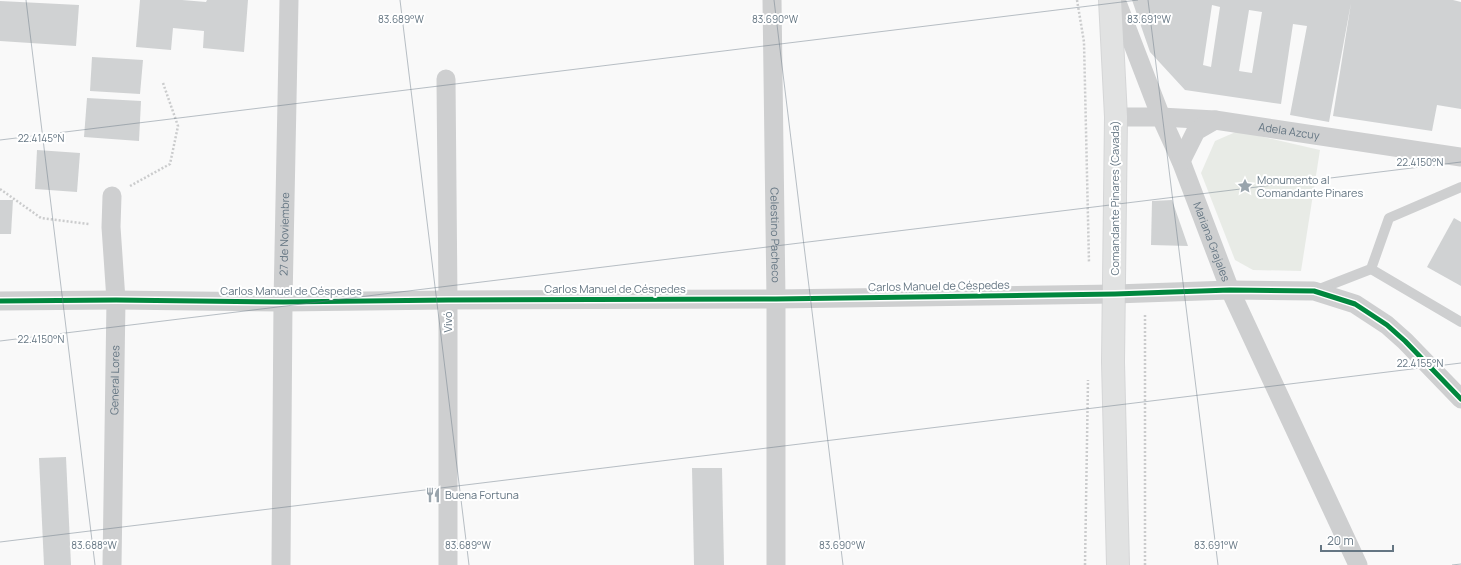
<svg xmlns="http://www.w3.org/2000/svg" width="1461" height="565" viewBox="0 0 1461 565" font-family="Manrope,sans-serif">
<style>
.green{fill:#e8ebe6}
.building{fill:#d0d2d3;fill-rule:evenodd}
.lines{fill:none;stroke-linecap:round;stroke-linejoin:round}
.secondary-casing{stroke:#d5d6d7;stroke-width:24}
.path{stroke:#cbcccd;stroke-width:2.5;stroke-dasharray:2 2;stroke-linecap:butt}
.lane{stroke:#cecfd0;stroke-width:10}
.street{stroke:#cecfd0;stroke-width:19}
.secondary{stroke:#e1e2e2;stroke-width:22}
.cycleway-casing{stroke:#fff;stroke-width:8}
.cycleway{stroke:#00873e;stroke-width:5}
.ticks{fill:none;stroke:#657683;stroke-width:1;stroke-opacity:0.45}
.labels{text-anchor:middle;stroke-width:4;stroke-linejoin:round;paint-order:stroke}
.street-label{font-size:11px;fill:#657683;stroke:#fff}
.poi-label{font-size:11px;fill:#657683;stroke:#fff;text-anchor:start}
.ticks-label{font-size:10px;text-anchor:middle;fill:#657683;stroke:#fff;stroke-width:4;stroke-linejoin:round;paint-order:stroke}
</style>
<rect width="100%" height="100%" fill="#f9f9f9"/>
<path class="green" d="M 1238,131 L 1320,150 L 1301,271 L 1253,270 L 1235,260 L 1201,173 L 1215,141 Z"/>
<g class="building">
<path d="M 140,0 L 182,0 L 206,2 L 207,0 L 248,0 L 244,52 L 203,48 L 204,31 L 173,28 L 171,50 L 136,47 Z"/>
<path d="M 1132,0 L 1453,0 L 1461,2 L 1461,109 L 1437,105 L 1432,131 L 1333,116 L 1351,3 L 1329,122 L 1290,115 L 1307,26 L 1293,24 L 1281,104 L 1185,90 L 1150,52 ZM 1212,5 L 1220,7 L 1211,67 L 1203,65 ZM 1249,10 L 1262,12 L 1252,73 L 1239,71 Z"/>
<path d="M 0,1 L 79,5 L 76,46 L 0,41 Z"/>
<path d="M 92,57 L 143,60 L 140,94 L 90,91 Z"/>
<path d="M 87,98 L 141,101 L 139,141 L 84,137 Z"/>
<path d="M 37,150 L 80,153 L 77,192 L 35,189 Z"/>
<path d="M 0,200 L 13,200 L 11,234 L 0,234 Z"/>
<path d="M 1172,200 L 1188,246 L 1151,245 L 1152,201 Z"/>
<path d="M 1454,218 L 1461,222 L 1461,286 L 1427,267 Z"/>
<path d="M 66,457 L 71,565 L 44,565 L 39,458 Z"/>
<path d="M 692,468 L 722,468 L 724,565 L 694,565 Z"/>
</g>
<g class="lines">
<g class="secondary-casing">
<path id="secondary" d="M 1110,0 L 1116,117 L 1113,362 L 1118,565"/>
</g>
<g class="path">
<path d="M 1077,0 L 1084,42 L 1089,263"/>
<path d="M 130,186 L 170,164 L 178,126 L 163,83"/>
<path d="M 0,189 L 41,218 L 89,224"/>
<path d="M 1085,565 L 1088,380"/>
<path d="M 1145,565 L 1145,314"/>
</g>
<g class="lane">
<path d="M 1461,187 L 1389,218 L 1371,269 L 1461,322"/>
<path d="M 1317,290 L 1371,269"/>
</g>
<g class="street">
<path id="s1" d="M 772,0 L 776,299 L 776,565"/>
<path id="s2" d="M 1116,0 L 1161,117 L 1181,161 L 1230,290 L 1358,565"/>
<path d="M 446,79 L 448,300 L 448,565"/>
<path id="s3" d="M 1116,117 L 1161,117 L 1215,120 L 1461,157"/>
<path d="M 1181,161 L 1196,131 L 1215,120"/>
<path d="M 0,301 L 116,300 L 283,302 L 448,300 L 776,299 L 1115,294 L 1230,290 L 1314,291 L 1355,304 L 1387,325 L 1405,341 L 1461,399"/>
<path id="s4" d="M 112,565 L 116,300 L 111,227 L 112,196"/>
<path id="s5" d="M 281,565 L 283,302 L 289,0"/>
</g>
<use href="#secondary" class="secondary"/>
<g class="cycleway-casing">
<path id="cycleway" d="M 0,301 L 116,300 L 283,302 L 448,300 L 776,299 L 1115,294 L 1230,290 L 1314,291 L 1355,304 L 1387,325 L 1405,341 L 1461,399"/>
</g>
<use href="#cycleway" class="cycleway"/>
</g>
<path class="ticks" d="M 26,0 L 95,565M 400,0 L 469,565M 774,0 L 843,565M 1148,0 L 1218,565M 0,140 L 1138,0M 0,341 L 1461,162M 0,542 L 1461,363M 1452,565 L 1461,564"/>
<defs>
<g id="sight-bare" transform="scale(1.2)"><path d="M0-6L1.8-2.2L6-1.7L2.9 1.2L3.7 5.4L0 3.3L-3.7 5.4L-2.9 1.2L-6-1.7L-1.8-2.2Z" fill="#99a4ac" stroke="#fff" stroke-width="2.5" paint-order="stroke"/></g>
<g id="restaurant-bare" transform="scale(1.2)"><path d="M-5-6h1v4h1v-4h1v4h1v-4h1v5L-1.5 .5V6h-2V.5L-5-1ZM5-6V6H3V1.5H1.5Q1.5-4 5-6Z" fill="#99a4ac" stroke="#fff" stroke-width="2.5" paint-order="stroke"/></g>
</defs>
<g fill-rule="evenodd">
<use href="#sight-bare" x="1245" y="186"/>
<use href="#restaurant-bare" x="433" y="495"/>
</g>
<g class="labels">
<g class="street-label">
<text dy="4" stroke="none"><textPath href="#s3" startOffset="174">Adela Azcuy</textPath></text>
<text transform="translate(1115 198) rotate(-90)" y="4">Comandante Pinares (Cavada)</text>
<text dy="4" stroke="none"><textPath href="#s5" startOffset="331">27 de Noviembre</textPath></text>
<text dy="4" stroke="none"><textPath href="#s1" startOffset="235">Celestino Pacheco</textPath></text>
<text dy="4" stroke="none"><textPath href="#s2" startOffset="260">Mariana Grajales</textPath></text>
<text transform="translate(939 286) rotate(-1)" y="4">Carlos Manuel de Céspedes</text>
<text x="615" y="293">Carlos Manuel de Céspedes</text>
<text x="291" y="295">Carlos Manuel de Céspedes</text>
<text transform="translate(448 322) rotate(-90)" y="4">Vivó</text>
<text dy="4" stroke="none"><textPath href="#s4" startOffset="185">General Lores</textPath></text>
</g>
<g class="poi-label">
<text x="1257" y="184">Monumento al<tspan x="1257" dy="13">Comandante Pinares</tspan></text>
<text x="445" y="499">Buena Fortuna</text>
</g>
</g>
<g class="ticks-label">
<text x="401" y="23">83.689°W</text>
<text x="775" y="23">83.690°W</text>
<text x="1149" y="23">83.691°W</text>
<text x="41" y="142">22.4145°N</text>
<text x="1420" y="166">22.4150°N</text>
<text x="41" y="343">22.4150°N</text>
<text x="1420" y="367">22.4155°N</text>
<text x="94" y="549">83.688°W</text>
<text x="468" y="549">83.689°W</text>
<text x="842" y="549">83.690°W</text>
<text x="1216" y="549">83.691°W</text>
</g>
<path d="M1321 545v6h72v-6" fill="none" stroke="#657683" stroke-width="2"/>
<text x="1327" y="545" font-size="12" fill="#657683" stroke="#ffffff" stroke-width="3" paint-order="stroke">20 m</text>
</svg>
